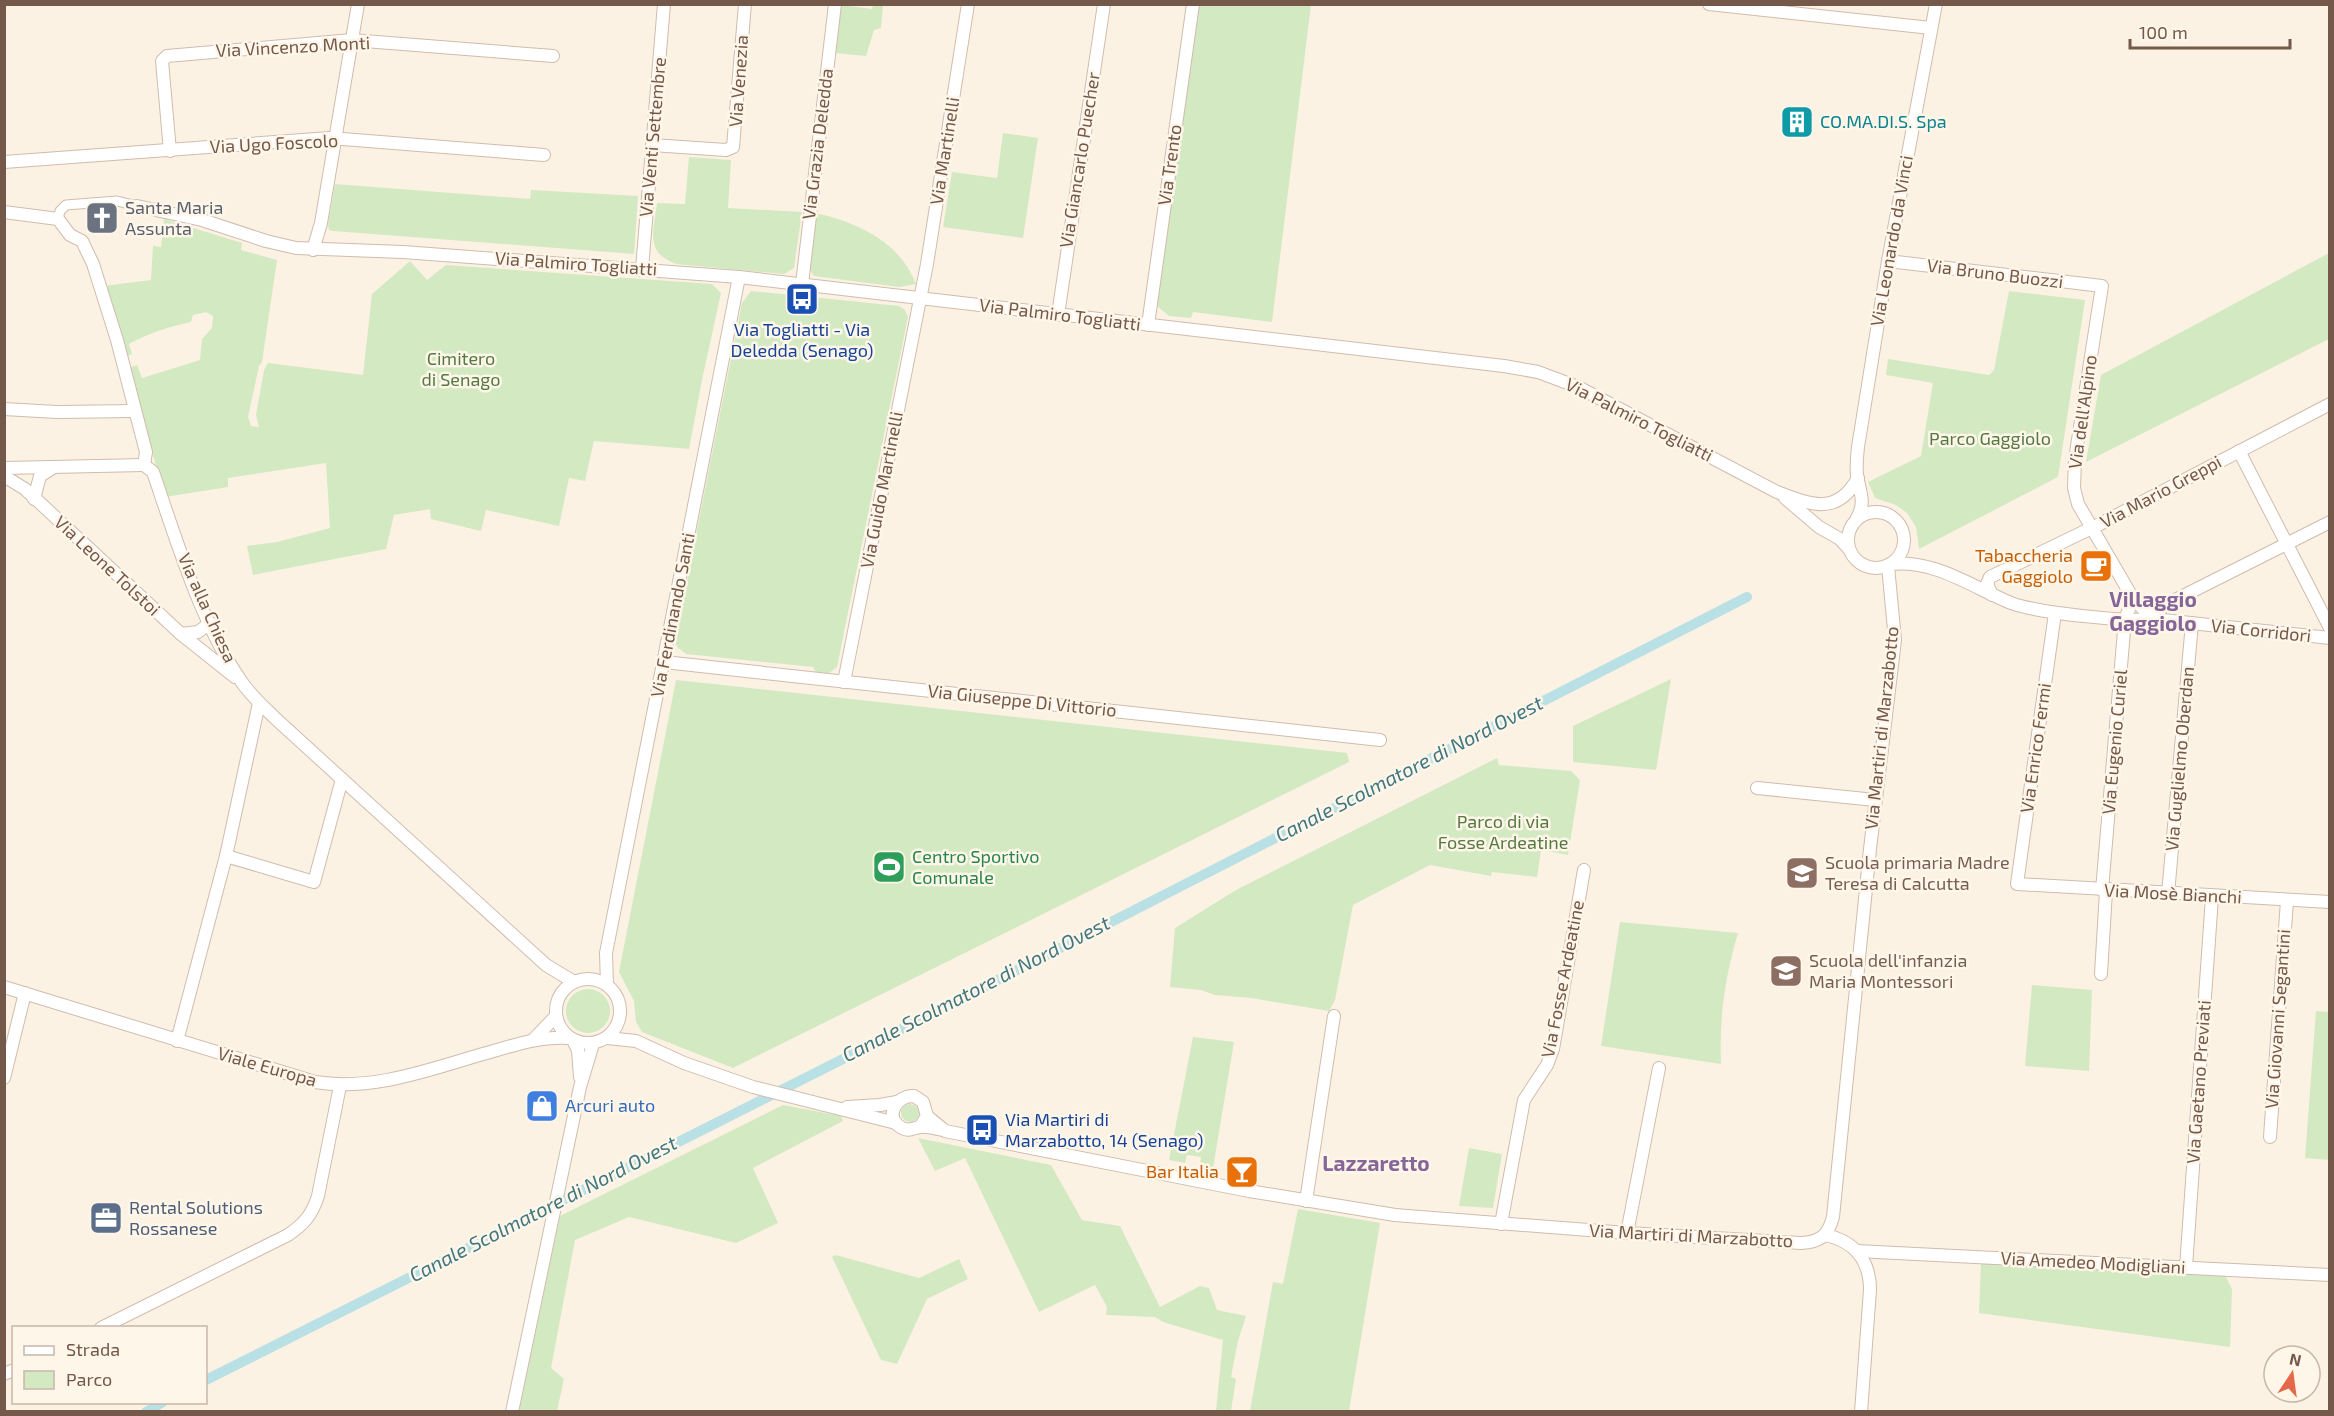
<svg xmlns="http://www.w3.org/2000/svg" width="2334" height="1416" viewBox="0 0 2334 1416" font-family="'Exo 2',sans-serif">
<style>
.green{fill:#d3e9c2}
.lines{fill:none;stroke-linecap:round;stroke-linejoin:round}
.canal{stroke:#b8e0e5;stroke-width:10}
.pedestrian-casing{stroke:#cfbcad;stroke-width:11}
.minor-casing{stroke:#cfbcad;stroke-width:14}
.pedestrian{stroke:#fff;stroke-width:9}
.minor{stroke:#fff;stroke-width:12}
.labels{text-anchor:middle;stroke-width:5;stroke-linejoin:round;paint-order:stroke}
.street-label{font-size:18px;fill:#74584a;stroke:#fff6ea}
.culture-label{font-size:18px;fill:#0d838f;stroke:#fff6ea;text-anchor:start}
.worship-label{font-size:18px;fill:#5b616d;stroke:#fff6ea;text-anchor:start}
.transit-label{font-size:18px;fill:#164399;stroke:#fff6ea}
.park-label{font-size:18px;fill:#547a42;stroke:#fff6ea}
.food-label{font-size:18px;fill:#c56008;stroke:#fff6ea;text-anchor:end}
.leisure-label{font-size:18px;fill:#27864d;stroke:#fff6ea;text-anchor:start}
.education-label{font-size:18px;fill:#785e54;stroke:#fff6ea;text-anchor:start}
.shop-label{font-size:18px;fill:#366cbe;stroke:#fff6ea;text-anchor:start}
.service-label{font-size:18px;fill:#4e5e75;stroke:#fff6ea;text-anchor:start}
.water-label{font-size:20px;font-style:italic;fill:#407781;stroke:#fff6ea}
.quarter-label{font-size:21px;font-weight:bold;fill:#866598;stroke:#fff6ea}
</style>
<rect width="100%" height="100%" fill="#fcf2e4"/>
<g class="green">
<path d="M 841,5 L 872,9 L 873,5 L 883,5 L 881,28 L 874,30 L 866,56 L 835,53 Z"/>
<path d="M 1199,5 L 1311,5 L 1272,322 L 1193,312 L 1191,318 L 1169,316 L 1157,306 Z"/>
<path d="M 1003,133 L 1038,138 L 1023,238 L 943,227 L 952,172 L 997,178 Z"/>
<path d="M 689,157 L 731,160 L 728,208 L 802,212 L 794,268 L 784,274 L 676,264 C 644,252 654,231 657,203 L 685,204 Z"/>
<path d="M 335,184 L 530,199 L 531,190 L 638,196 L 634,254 L 333,231 L 329,230 L 328,225 Z"/>
<path d="M 816,213 C 858,223 899,241 916,284 L 899,287 L 814,276 L 809,269 Z"/>
<path d="M 164,219 L 242,243 L 241,250 L 277,260 L 262,362 L 259,366 L 248,417 L 251,426 L 259,427 L 256,415 L 264,370 L 268,363 L 363,375 L 372,294 L 410,261 L 427,280 L 446,265 L 712,284 L 721,293 L 702,380 L 689,449 L 594,441 L 585,481 L 569,478 L 559,526 L 486,510 L 481,531 L 431,519 L 430,509 L 394,515 L 386,549 L 253,575 L 247,546 L 277,542 L 330,528 L 326,463 L 228,478 L 228,487 L 165,497 L 128,368 L 137,365 L 142,378 L 200,360 L 202,339 L 212,328 L 213,316 L 206,312 L 193,315 L 191,322 C 168,327 149,333 129,344 L 132,354 L 125,358 L 103,286 L 151,280 L 153,246 L 161,247 Z"/>
<path d="M 2329,253 L 2329,339 L 2086,462 L 2101,375 Z"/>
<path d="M 751,291 L 899,306 L 905,310 L 908,317 L 837,667 C 830,673 826,675 817,675 L 813,667 L 686,654 L 677,647 L 675,641 L 742,303 Z"/>
<path d="M 2009,291 L 2085,300 L 2058,477 L 1919,549 L 1916,527 L 1907,513 L 1896,505 L 1875,498 L 1868,482 L 1921,456 L 1933,383 L 1886,375 L 1888,359 L 1989,375 L 1994,370 Z"/>
<path d="M 1671,679 L 1656,770 L 1573,762 L 1573,726 Z"/>
<path d="M 676,680 L 1347,753 L 1349,762 L 733,1068 L 642,1032 L 636,1022 L 634,1001 L 619,972 Z"/>
<path d="M 1497,758 L 1499,765 L 1571,771 L 1580,780 L 1568,855 L 1541,850 L 1537,877 L 1492,872 L 1491,876 L 1430,865 L 1353,905 L 1335,1000 L 1329,1011 L 1251,998 L 1215,995 L 1201,990 L 1170,987 L 1175,928 L 1236,890 Z"/>
<path d="M 1620,922 L 1738,933 C 1725,977 1719,1018 1721,1064 L 1601,1046 Z"/>
<path d="M 2032,985 L 2092,990 L 2089,1071 L 2025,1066 Z"/>
<circle cx="588" cy="1011" r="22"/>
<path d="M 2316,1011 L 2329,1012 L 2329,1160 L 2305,1158 Z"/>
<path d="M 1193,1037 L 1234,1042 L 1213,1168 L 1200,1166 L 1201,1157 L 1187,1155 L 1185,1163 L 1169,1160 Z"/>
<circle cx="910" cy="1113" r="9"/>
<path d="M 783,1105 L 841,1116 L 843,1121 L 753,1168 L 778,1223 L 736,1243 L 629,1217 L 575,1240 L 551,1368 L 564,1379 L 557,1411 L 519,1411 L 560,1216 Z"/>
<path d="M 918,1138 L 1051,1165 L 1082,1220 L 1120,1226 L 1160,1307 L 1200,1286 L 1209,1288 L 1217,1310 L 1246,1316 L 1238,1341 L 1231,1377 L 1236,1379 L 1231,1411 L 1216,1411 L 1223,1340 L 1163,1322 L 1155,1317 L 1106,1315 L 1107,1307 L 1095,1285 L 1039,1312 L 965,1158 L 935,1171 Z"/>
<path d="M 1469,1148 L 1502,1154 L 1493,1208 L 1459,1206 Z"/>
<path d="M 1298,1209 L 1380,1223 L 1349,1411 L 1250,1411 L 1273,1282 L 1283,1284 Z"/>
<path d="M 836,1255 L 919,1278 L 959,1259 L 968,1279 L 927,1299 L 897,1364 L 881,1360 L 832,1257 Z"/>
<path d="M 1981,1263 L 2224,1273 L 2232,1289 L 2230,1347 L 1979,1313 Z"/>
</g>
<g class="lines">
<g class="canal">
<path d="M 206,1380 L 841,1060 L 1747,597"/>
<path d="M 146,1412 L 163,1402"/>
</g>
<g class="pedestrian-casing">
<path id="pedestrian" d="M 58,219 L 60,211 L 66,205 L 117,201 L 137,206"/>
</g>
<g class="minor-casing">
<g id="minor">
<path d="M 1709,4 L 1931,28"/>
<path d="M 652,145 L 726,150 L 733,147 L 745,4"/>
<path d="M 170,151 L 162,61 L 167,56 L 352,40 L 553,56"/>
<path d="M 4,162 L 330,138 L 544,155"/>
<path d="M 137,206 L 202,220 L 266,241 L 296,248 L 403,252 L 739,277 L 1504,366 L 1538,372 L 1578,387 L 1777,492 C 1811,505 1837,516 1858,478"/>
<path d="M 4,212 L 58,219 L 70,235 L 82,241 L 93,264 L 117,340 L 146,452 L 144,465"/>
<path d="M 313,250 L 321,223 L 358,4"/>
<path d="M 1888,261 L 2102,286 L 2075,459 L 2074,488 L 2078,504 L 2131,595 L 2144,610 L 2163,620 L 2330,638"/>
<path d="M 642,269 L 664,4"/>
<path d="M 802,284 L 835,4"/>
<path d="M 1058,315 L 1104,4"/>
<path d="M 1148,325 L 1193,4"/>
<path d="M 4,409 L 57,412 L 135,411"/>
<path d="M 2239,451 L 2330,628"/>
<path d="M 144,465 L 153,472 C 176,539 201,623 241,681 C 251,696 264,707 276,719 L 546,965 L 574,982"/>
<path d="M 4,468 L 144,465"/>
<path d="M 4,476 L 25,489 L 181,634 L 235,677"/>
<path d="M 1785,498 L 1819,527 L 1840,539 L 1849,549"/>
<path d="M 34,499 L 40,476 L 54,467"/>
<circle cx="1876" cy="540" r="28"/>
<path d="M 1857,518 C 1866,503 1860,492 1857,476 C 1856,466 1857,457 1858,447 L 1888,261 L 1936,4"/>
<path d="M 1891,564 C 1934,559 1972,587 2011,603 C 2035,612 2133,624 2157,618"/>
<path d="M 1992,595 L 1987,584 L 1990,577 L 2100,524 L 2330,404"/>
<path d="M 2055,613 L 2017,884 L 2330,902"/>
<path d="M 2158,618 L 2160,609 L 2167,604 L 2330,522"/>
<path d="M 181,634 L 198,632 L 210,623"/>
<path d="M 664,662 L 1380,740"/>
<path d="M 844,682 L 927,264 L 968,4"/>
<path d="M 1757,788 L 1875,800"/>
<path d="M 226,856 L 314,882 L 342,779"/>
<path d="M 2102,890 L 2125,619 L 2131,604 L 2131,595"/>
<path d="M 2168,894 L 2192,623"/>
<path d="M 2101,974 L 2106,891"/>
<circle cx="588" cy="1011" r="32"/>
<path d="M 607,985 L 606,953 L 739,277"/>
<path d="M 4,987 L 315,1082 C 377,1092 438,1066 497,1050 C 521,1043 545,1036 570,1038"/>
<path d="M 607,1038 L 636,1041 L 684,1063 L 753,1087 L 896,1123"/>
<path d="M 533,1040 L 556,1016"/>
<path d="M 573,1040 L 578,1050 L 580,1077"/>
<path d="M 177,1041 L 226,856 L 259,703"/>
<path d="M 4,1078 L 25,993"/>
<path d="M 847,1107 L 880,1105 L 897,1102"/>
<path d="M 927,1116 L 945,1131 L 1249,1191 L 1395,1215 L 1627,1233 L 1801,1243 C 1820,1242 1828,1236 1833,1217 L 1870,849 L 1895,640 L 1888,566"/>
<path d="M 920,1127 L 927,1116 L 923,1102 L 914,1096 C 896,1095 883,1118 902,1128 C 909,1132 913,1128 920,1127 C 927,1126 937,1129 944,1130"/>
<path d="M 2270,1137 L 2287,901"/>
<path d="M 1306,1201 L 1334,1016"/>
<path d="M 1501,1224 L 1524,1100 L 1547,1065 L 1553,1049 L 1584,870"/>
<path d="M 1627,1233 L 1659,1068"/>
<path d="M 1825,1235 C 1854,1241 1870,1260 1870,1290 L 1861,1412"/>
<path d="M 1857,1251 L 2330,1275"/>
<path d="M 2186,1267 L 2212,897"/>
<path d="M 101,1328 L 288,1235 C 304,1224 312,1215 318,1196 L 340,1086"/>
<path d="M 4,1374 L 14,1370"/>
<path d="M 512,1412 L 580,1087 L 593,1044"/>
</g>
</g>
<use href="#pedestrian" class="pedestrian"/>
<use href="#minor" class="minor"/>
</g>
<defs>
<g id="building-square" transform="scale(1.725)"><rect x="-9" y="-9" width="18" height="18" rx="4" fill="#0f9aa8" stroke="#fff6ea"/><path d="M-4-6H4V6H1V3H-1V6H-4ZM-2.5-4.3h1.7v1.8h-1.7ZM.8-4.3h1.7v1.8H.8ZM-2.5-1h1.7V.8h-1.7ZM.8-1h1.7V.8H.8Z" fill="#fff"/></g>
<g id="church-square" transform="scale(1.725)"><rect x="-9" y="-9" width="18" height="18" rx="4" fill="#6b7280" stroke="#fff6ea"/><path d="M-1.2-6h2.4v3.5h3.3v2.4h-3.3V6h-2.4V-.1h-3.3v-2.4h3.3Z" fill="#fff"/></g>
<g id="bus-square" transform="scale(1.725)"><rect x="-9" y="-9" width="18" height="18" rx="4" fill="#1a4fb4" stroke="#fff6ea"/><path d="M-5-6H5V4H4V6H2V4H-2V6H-4V4H-5ZM-3.5-4V0h7V-4ZM-3.5 1.2v1.5H-2V1.2ZM2 1.2v1.5H3.5V1.2Z" fill="#fff"/></g>
<g id="cafe-square" transform="scale(1.725)"><rect x="-9" y="-9" width="18" height="18" rx="4" fill="#e8710a" stroke="#fff6ea"/><path d="M-5.5-4.5H6V0H3Q3 3.5 0 3.5H-2.5Q-5.5 3.5-5.5 0ZM3-3.2v2h1.7v-2ZM-6 4.5H4V6H-6Z" fill="#fff"/></g>
<g id="stadium-square" transform="scale(1.725)"><rect x="-9" y="-9" width="18" height="18" rx="4" fill="#2e9e5b" stroke="#fff6ea"/><path d="M0-5a6.5 5 0 1 0 0 10a6.5 5 0 1 0 0-10ZM-3.5-1.8h7v3.6h-7Z" fill="#fff"/></g>
<g id="school-square" transform="scale(1.725)"><rect x="-9" y="-9" width="18" height="18" rx="4" fill="#8d6e63" stroke="#fff6ea"/><path d="M0-5L7-2L0 1L-7-2ZM-4 1L0 2.5L4 1V4Q0 6-4 4Z" fill="#fff"/></g>
<g id="shop-square" transform="scale(1.725)"><rect x="-9" y="-9" width="18" height="18" rx="4" fill="#3f7fe0" stroke="#fff6ea"/><path d="M-5-2.5h2.3a2.7 3.5 0 0 1 5.4 0H5L5.5 6h-11ZM-1.5-2.5h3a1.5 2.3 0 0 0-3 0Z" fill="#fff"/></g>
<g id="bar-square" transform="scale(1.725)"><rect x="-9" y="-9" width="18" height="18" rx="4" fill="#e8710a" stroke="#fff6ea"/><path d="M-6-5H6L.8 .8V4.5H3.5V6h-7V4.5H-.8V.8Z" fill="#fff"/></g>
<g id="office-square" transform="scale(1.725)"><rect x="-9" y="-9" width="18" height="18" rx="4" fill="#5c6f8a" stroke="#fff6ea"/><path d="M-6-3h4V-5.5h4V-3h4V5H-6ZM-1-4.5V-3h2v-1.5ZM-6 0V1H6V0Z" fill="#fff"/></g>
</defs>
<g fill-rule="evenodd">
<use href="#building-square" x="1797" y="122"/>
<use href="#church-square" x="102" y="218"/>
<use href="#bus-square" x="802" y="299"/>
<use href="#cafe-square" x="2096" y="566"/>
<use href="#stadium-square" x="889" y="867"/>
<use href="#school-square" x="1802" y="873"/>
<use href="#school-square" x="1786" y="971"/>
<use href="#shop-square" x="542" y="1106"/>
<use href="#bus-square" x="982" y="1130"/>
<use href="#bar-square" x="1242" y="1172"/>
<use href="#office-square" x="106" y="1218"/>
</g>
<g class="labels">
<g class="street-label">
<text transform="translate(293 47) rotate(-3)" y="6">Via Vincenzo Monti</text>
<text transform="translate(739 81) rotate(-86)" y="6">Via Venezia</text>
<text transform="translate(653 137) rotate(-85)" y="6">Via Venti Settembre</text>
<text transform="translate(274 144) rotate(-3)" y="6">Via Ugo Foscolo</text>
<text transform="translate(818 144) rotate(-83)" y="6">Via Grazia Deledda</text>
<text transform="translate(945 151) rotate(-81)" y="6">Via Martinelli</text>
<text transform="translate(1080 160) rotate(-81)" y="6">Via Giancarlo Puecher</text>
<text transform="translate(1170 165) rotate(-82)" y="6">Via Trento</text>
<text transform="translate(1892 241) rotate(-80)" y="6">Via Leonardo da Vinci</text>
<text transform="translate(576 264) rotate(4)" y="6">Via Palmiro Togliatti</text>
<text transform="translate(1995 274) rotate(7)" y="6">Via Bruno Buozzi</text>
<text transform="translate(1060 315) rotate(7)" y="6">Via Palmiro Togliatti</text>
<text transform="translate(2083 412) rotate(-82)" y="6">Via dell'Alpino</text>
<text transform="translate(1639 420) rotate(27)" y="6">Via Palmiro Togliatti</text>
<text transform="translate(882 490) rotate(-79)" y="6">Via Guido Martinelli</text>
<text transform="translate(2161 492) rotate(-28)" y="6">Via Mario Greppi</text>
<text transform="translate(107 566) rotate(43)" y="6">Via Leone Tolstoi</text>
<text transform="translate(207 608) rotate(66)" y="6">Via alla Chiesa</text>
<text transform="translate(673 615) rotate(-79)" y="6">Via Ferdinando Santi</text>
<text transform="translate(2261 631) rotate(6)" y="6">Via Corridori</text>
<text transform="translate(1022 701) rotate(6)" y="6">Via Giuseppe Di Vittorio</text>
<text transform="translate(1882 728) rotate(-84)" y="6">Via Martiri di Marzabotto</text>
<text transform="translate(2115 742) rotate(-85)" y="6">Via Eugenio Curiel</text>
<text transform="translate(2036 748) rotate(-82)" y="6">Via Enrico Fermi</text>
<text transform="translate(2180 759) rotate(-85)" y="6">Via Guglielmo Oberdan</text>
<text transform="translate(2173 894) rotate(3)" y="6">Via Mosè Bianchi</text>
<text transform="translate(1563 979) rotate(-79)" y="6">Via Fosse Ardeatine</text>
<text transform="translate(2278 1019) rotate(-86)" y="6">Via Giovanni Segantini</text>
<text transform="translate(267 1067) rotate(16)" y="6">Viale Europa</text>
<text transform="translate(2199 1082) rotate(-86)" y="6">Via Gaetano Previati</text>
<text transform="translate(1691 1236) rotate(3)" y="6">Via Martiri di Marzabotto</text>
<text transform="translate(2093 1263) rotate(3)" y="6">Via Amedeo Modigliani</text>
</g>
<g class="culture-label">
<text x="1820" y="128">CO.MA.DI.S. Spa</text>
</g>
<g class="worship-label">
<text x="125" y="214">Santa Maria<tspan x="125" dy="21">Assunta</tspan></text>
</g>
<g class="transit-label">
<text x="802" y="336">Via Togliatti - Via<tspan x="802" dy="21">Deledda (Senago)</tspan></text>
<text x="1005" y="1126" text-anchor="start">Via Martiri di<tspan x="1005" dy="21">Marzabotto, 14 (Senago)</tspan></text>
</g>
<g class="park-label">
<text x="461" y="365">Cimitero<tspan x="461" dy="21">di Senago</tspan></text>
<text x="1990" y="445">Parco Gaggiolo</text>
<text x="1503" y="828">Parco di via<tspan x="1503" dy="21">Fosse Ardeatine</tspan></text>
</g>
<g class="food-label">
<text x="2073" y="562">Tabaccheria<tspan x="2073" dy="21">Gaggiolo</tspan></text>
<text x="1219" y="1178">Bar Italia</text>
</g>
<g class="leisure-label">
<text x="912" y="863">Centro Sportivo<tspan x="912" dy="21">Comunale</tspan></text>
</g>
<g class="education-label">
<text x="1825" y="869">Scuola primaria Madre<tspan x="1825" dy="21">Teresa di Calcutta</tspan></text>
<text x="1809" y="967">Scuola dell'infanzia<tspan x="1809" dy="21">Maria Montessori</tspan></text>
</g>
<g class="shop-label">
<text x="565" y="1112">Arcuri auto</text>
</g>
<g class="service-label">
<text x="129" y="1214">Rental Solutions<tspan x="129" dy="21">Rossanese</tspan></text>
</g>
<g class="water-label">
<text transform="translate(1409 769) rotate(-27)" y="7">Canale Scolmatore di Nord Ovest</text>
<text transform="translate(976 989) rotate(-27)" y="7">Canale Scolmatore di Nord Ovest</text>
<text transform="translate(543 1209) rotate(-27)" y="7">Canale Scolmatore di Nord Ovest</text>
</g>
<g class="quarter-label">
<text x="2153" y="607">Villaggio<tspan x="2153" dy="24">Gaggiolo</tspan></text>
<text x="1376" y="1171">Lazzaretto</text>
</g>
</g>
<rect width="2334" height="1416" fill="none" stroke="#74584a" stroke-width="12"/>
<rect x="12" y="1326" width="195" height="78" fill="#fff6ea" stroke="#c7b7aa" stroke-width="1.5"/>
<rect x="24" y="1346" width="30" height="9" fill="#ffffff" stroke="#c7b7aa" stroke-width="1.5"/>
<text x="66" y="1356" font-size="18" fill="#74584a">Strada</text>
<rect x="24" y="1371" width="30" height="18" fill="#d3e9c2" stroke="#c7b7aa" stroke-width="1.5"/>
<text x="66" y="1386" font-size="18" fill="#74584a">Parco</text>
<g transform="translate(2292 1374) rotate(13)"><circle r="28" fill="#fff6ea" stroke="#c7b7aa" stroke-width="1.5"/>
<path d="M0-4.5L10 22L0 15L-10 22Z" fill="#e56949"/>
<text y="-9" font-size="16" font-weight="bold" text-anchor="middle" fill="#74584a">N</text>
</g>
<path d="M2130 39v9h160v-9" fill="none" stroke="#74584a" stroke-width="3"/>
<text x="2139" y="39" font-size="18" fill="#74584a" stroke="#fff6ea" stroke-width="4.5" paint-order="stroke">100 m</text>
</svg>
